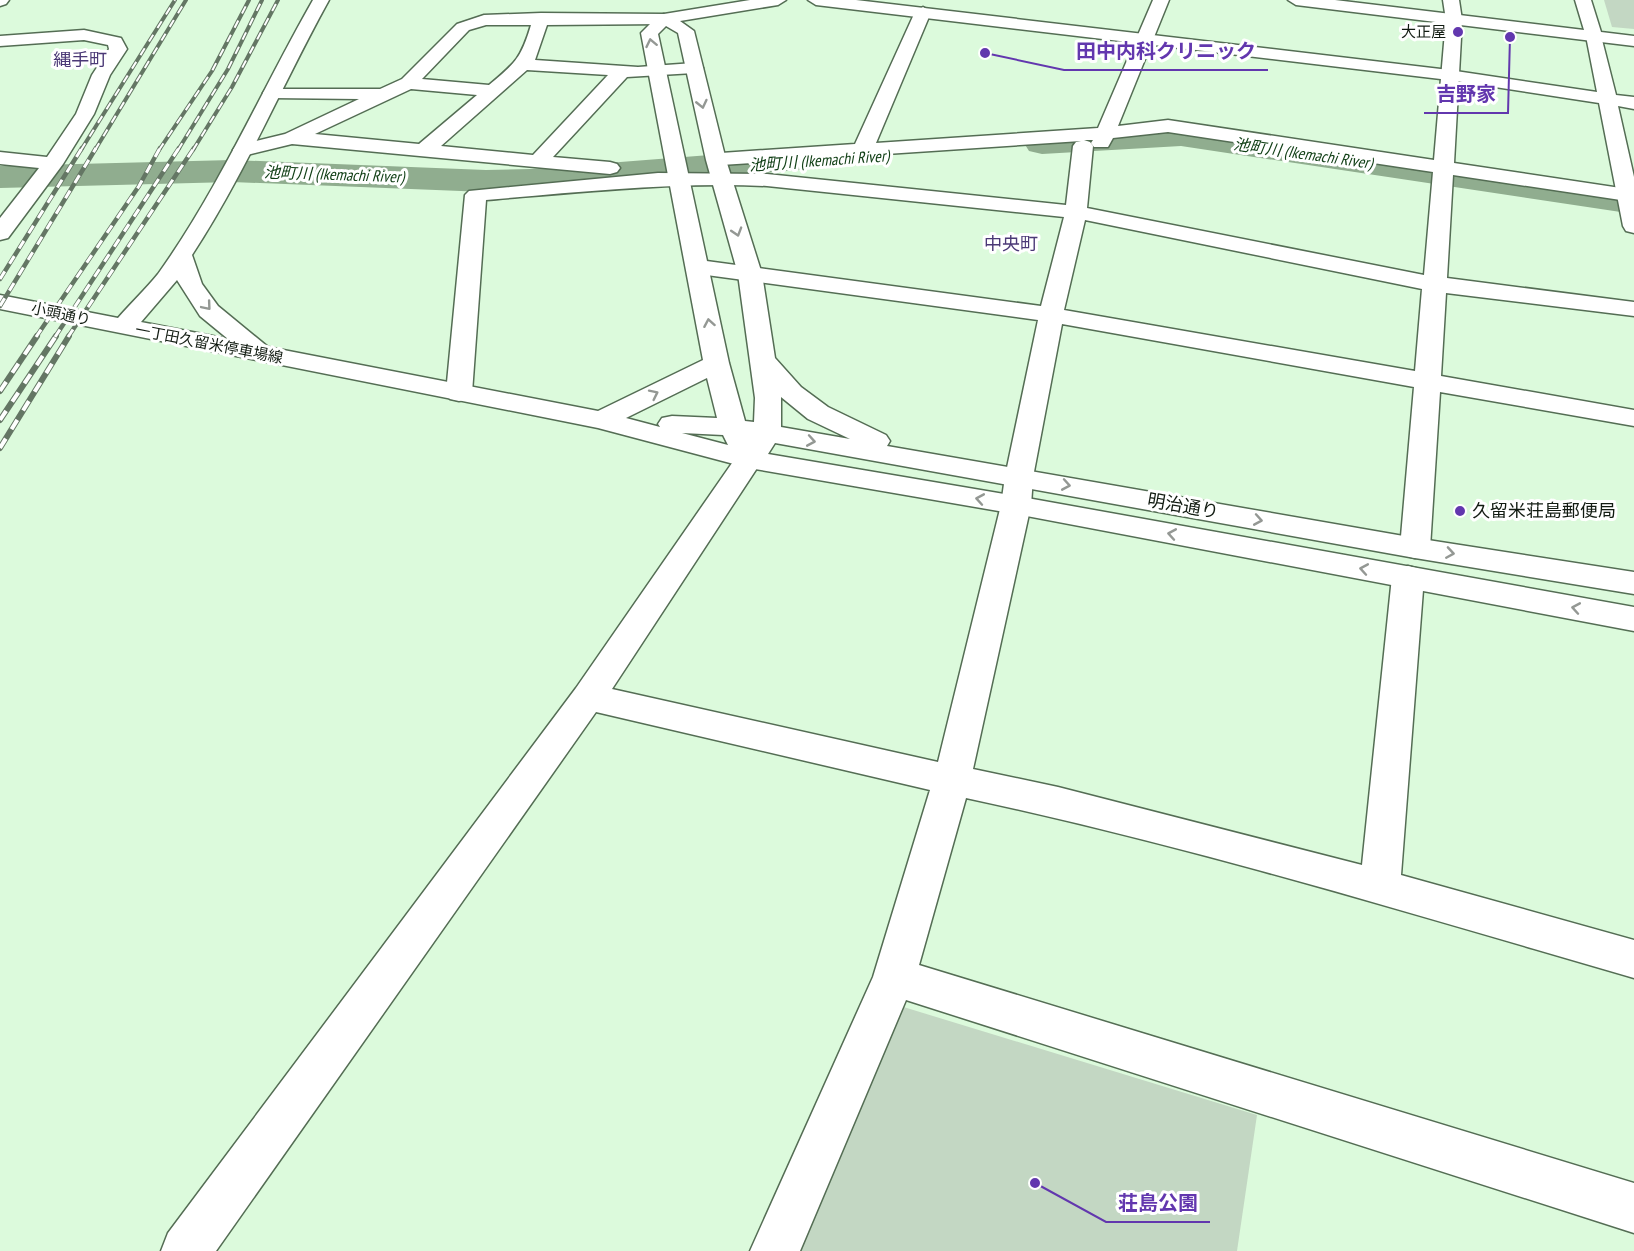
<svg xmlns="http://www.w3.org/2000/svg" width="1634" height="1251" viewBox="0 0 1634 1251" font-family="'PT Sans Narrow','Noto Sans JP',sans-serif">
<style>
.green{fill:#c3d7c3}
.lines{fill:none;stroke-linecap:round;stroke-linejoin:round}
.river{fill:#90ad8f;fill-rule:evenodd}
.street-casing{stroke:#546d54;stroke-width:3}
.secondary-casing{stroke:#546d54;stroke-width:3}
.primary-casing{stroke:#546d54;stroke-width:3}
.street{fill:#fff;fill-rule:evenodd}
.secondary{fill:#fff;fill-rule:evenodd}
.primary{fill:#fff;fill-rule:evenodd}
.rail-far2-casing{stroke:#647664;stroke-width:4}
.rail-far1-casing{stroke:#647664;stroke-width:4.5}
.rail-casing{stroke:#647664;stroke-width:6}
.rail-far2{stroke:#fff;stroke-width:2;stroke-dasharray:8;stroke-linecap:butt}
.rail-far1{stroke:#fff;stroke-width:3;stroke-dasharray:9;stroke-linecap:butt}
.rail{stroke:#fff;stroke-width:4;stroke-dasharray:11;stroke-linecap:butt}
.oneway{stroke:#949894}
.poi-dot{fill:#6237ae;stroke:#fff;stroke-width:2}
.labels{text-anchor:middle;stroke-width:6;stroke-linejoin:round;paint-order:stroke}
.far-poi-label{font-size:15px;fill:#111b11;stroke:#fff;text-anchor:end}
.far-street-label{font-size:15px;fill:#111b11;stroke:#fff}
.far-water-label{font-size:16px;font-style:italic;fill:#124017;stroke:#fff}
.far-quarter-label{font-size:18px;fill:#4b3976;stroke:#fff}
.street-label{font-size:18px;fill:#111b11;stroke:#fff}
.poi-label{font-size:18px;fill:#111b11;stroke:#fff;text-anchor:start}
.leader{fill:none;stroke:#6237ae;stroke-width:2}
.callout-dot{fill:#6237ae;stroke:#fff;stroke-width:2}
.callout-label{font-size:20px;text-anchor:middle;font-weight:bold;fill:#6237ae;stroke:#fff;stroke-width:6;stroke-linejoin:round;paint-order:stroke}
</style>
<rect width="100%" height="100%" fill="#dcfadc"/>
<g class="green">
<path d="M 1604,0 L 1634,0 L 1634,29 L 1612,27 Z"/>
<path d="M 897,1005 L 1257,1115 L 1237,1251 L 794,1251 Z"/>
</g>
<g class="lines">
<g class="river">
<path d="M 1181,124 L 1634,190 L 1634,214 L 1181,146 L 1042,154 L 1029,151 L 1024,143 L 1029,135 L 1042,132 Z"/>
<path d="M 812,147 L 825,150 L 830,158 L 825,166 L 812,169 L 531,191 L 486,192 L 232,182 L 0,188 L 0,166 L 232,160 L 486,170 L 531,169 Z"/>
</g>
<g class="street-casing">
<g id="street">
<path d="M 1153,0 L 1169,0 L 1118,126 L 1168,120 L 1434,160 L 1446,20 L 1443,0 L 1459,0 L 1462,20 L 1454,163 L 1634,190 L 1634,202 L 1453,175 L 1447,278 L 1634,302 L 1634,316 L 1446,293 L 1441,376 L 1634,410 L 1634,426 L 1440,392 L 1430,548 L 1426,555 L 1415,558 L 1404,555 L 1400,548 L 1414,387 L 1062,324 L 1033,477 L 1031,505 L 973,769 L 1058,787 L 1362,865 L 1392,577 L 1397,569 L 1408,566 L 1419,569 L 1424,577 L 1401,875 L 1634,940 L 1634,978 C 1413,914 1191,846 966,798 L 919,965 L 1634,1183 L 1634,1233 L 906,1000 L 800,1251 L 750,1251 L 873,977 L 930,790 L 596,712 L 216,1251 L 161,1251 L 168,1233 L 576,688 L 739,453 L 749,450 L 759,453 L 763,459 L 612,689 L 938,762 L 1001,505 L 1005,477 L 1038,320 L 699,274 L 691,272 L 687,267 L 691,262 L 699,260 L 1041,306 L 1064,217 L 767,186 C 673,182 580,192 486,200 L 472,393 L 468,399 L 459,401 L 450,399 L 446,393 L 465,195 L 469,191 L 658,173 L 767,174 L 1066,205 L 1073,146 L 1076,142 L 1081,141 L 721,165 L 714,163 L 711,159 L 714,155 L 721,153 L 855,144 L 915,12 L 923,7 L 931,12 L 876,143 L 1098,128 ZM 1168,132 L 1433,172 L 1424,275 L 1087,208 L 1093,146 L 1090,142 L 1084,140 L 1093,140 L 1091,143 L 1094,147 L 1108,147 L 1113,138 ZM 1085,220 L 1422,289 L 1415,371 L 1064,310 Z"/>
<path d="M 541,13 L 664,14 L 672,19 L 664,24 L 547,25 L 535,60 L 638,67 L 694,63 L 700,64 L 703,68 L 700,72 L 694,73 L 627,77 L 553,157 L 610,162 L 617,164 L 620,168 L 617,172 L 610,174 L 292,144 L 243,156 L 236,154 L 233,150 L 236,146 L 285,134 L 359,99 L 272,98 L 266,97 L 263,93 L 266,89 L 380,89 L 402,79 L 457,24 L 484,15 ZM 486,25 L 531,25 C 521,59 515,63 489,85 L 422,79 L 469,30 ZM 527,70 L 608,75 L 533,155 L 441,146 ZM 411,89 L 477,95 L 419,144 L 315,134 Z"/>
<path d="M 84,30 L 121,38 L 127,49 L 110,75 L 94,114 L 63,164 L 8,238 L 0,240 L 0,218 L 39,168 L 0,164 L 0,152 L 47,157 L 76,114 L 92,75 L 109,49 L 108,45 L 84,40 L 0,46 L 0,36 Z"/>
</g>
</g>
<g class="secondary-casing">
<g id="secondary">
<path d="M 0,0 L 9,0 L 6,4 L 0,6 Z"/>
<path d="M 313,0 L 329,0 C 282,85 245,174 192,255 L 202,284 L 218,306 L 268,347 L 598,411 L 703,360 L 641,33 L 658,16 L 664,14 L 750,0 L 786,0 L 778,5 L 680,21 L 694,31 L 726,160 L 762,274 L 775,358 L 801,387 L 828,407 L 886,435 L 890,441 L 887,446 L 1415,538 L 1634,572 L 1634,594 L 1415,558 L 775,443 L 768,454 L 1016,496 L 1634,607 L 1634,631 L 1016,514 L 749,468 L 598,428 L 0,309 L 0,295 L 118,318 C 131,303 146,289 158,274 C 219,189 261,91 313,0 ZM 666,26 L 678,33 L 706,160 L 738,274 L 755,398 L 754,422 L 745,421 L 729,363 L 658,34 ZM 177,280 L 200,316 L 228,339 L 141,322 ZM 707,378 L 717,418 L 672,416 L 662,418 L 658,424 L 660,427 L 626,418 ZM 781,397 L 808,419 L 850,439 L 781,427 ZM 682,433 L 723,435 L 728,445 Z"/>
<path d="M 808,0 L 856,0 L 1449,70 L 1597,92 L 1586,36 L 1594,31 L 1600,32 L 1616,95 L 1634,97 L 1634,109 L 1618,106 L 1634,177 L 1634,233 L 1626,231 L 1623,226 L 1599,103 L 1449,80 L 816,5 Z"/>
</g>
</g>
<g class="primary-casing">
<path id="primary" d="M 1288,0 L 1335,0 L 1584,30 L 1575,0 L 1591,0 L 1601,32 L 1634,36 L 1634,46 L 1296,5 Z"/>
</g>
<use href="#street" class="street"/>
<use href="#secondary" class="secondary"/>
<use href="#primary" class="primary"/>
<g class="rail-far2-casing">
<g id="rail-far2">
<path d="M 81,150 L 175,0"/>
<path d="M 95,150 L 186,0"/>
<path d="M 159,150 L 212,71 L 249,0"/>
<path d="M 178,150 L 228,69 L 262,0"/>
<path d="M 193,150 L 232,87 L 278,0"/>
</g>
</g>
<g class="rail-far1-casing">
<g id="rail-far1">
<path d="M 0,279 L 82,148"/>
<path d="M 0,306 L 96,148"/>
<path d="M 36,337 L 139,186 L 160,148"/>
<path d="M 55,337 L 179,148"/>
<path d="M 68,337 L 194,148"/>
</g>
</g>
<g class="rail-casing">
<g id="rail">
<path d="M 0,391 L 37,336"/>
<path d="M 0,420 L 56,336"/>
<path d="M 0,448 L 69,336"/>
</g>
</g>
<use href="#rail-far2" class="rail-far2"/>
<use href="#rail-far1" class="rail-far1"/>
<use href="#rail" class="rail"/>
</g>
<defs><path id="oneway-chevron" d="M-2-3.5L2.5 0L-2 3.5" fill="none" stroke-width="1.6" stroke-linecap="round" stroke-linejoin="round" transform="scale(1.5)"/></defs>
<g class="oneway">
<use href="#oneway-chevron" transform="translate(651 43) rotate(-102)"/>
<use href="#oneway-chevron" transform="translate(702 104) rotate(77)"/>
<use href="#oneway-chevron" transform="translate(737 232) rotate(73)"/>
<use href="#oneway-chevron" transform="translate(207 306) rotate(50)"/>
<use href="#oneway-chevron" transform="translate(709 323) rotate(-100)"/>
<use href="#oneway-chevron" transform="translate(654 394) rotate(-26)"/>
<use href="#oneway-chevron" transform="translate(811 441) rotate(10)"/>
<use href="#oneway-chevron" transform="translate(1066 485) rotate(10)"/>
<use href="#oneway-chevron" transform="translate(980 499) rotate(-170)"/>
<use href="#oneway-chevron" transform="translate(1258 520) rotate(10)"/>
<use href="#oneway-chevron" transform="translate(1172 534) rotate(-170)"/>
<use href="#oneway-chevron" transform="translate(1450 553) rotate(9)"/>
<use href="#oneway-chevron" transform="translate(1364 569) rotate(-170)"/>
<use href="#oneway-chevron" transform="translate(1576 608) rotate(-170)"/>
</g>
<g class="poi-dot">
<circle cx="1458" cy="32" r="6"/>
<circle cx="1460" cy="511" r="6"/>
</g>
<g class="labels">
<g class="far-poi-label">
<text x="1446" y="37">大正屋</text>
</g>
<g class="far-street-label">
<text transform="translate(61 314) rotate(12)" y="5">小頭通り</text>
<text transform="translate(209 344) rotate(11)" y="5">一丁田久留米停車場線</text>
</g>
<g class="far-water-label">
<text transform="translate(1303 153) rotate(8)" y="6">池町川 (Ikemachi River)</text>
<text transform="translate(819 160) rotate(-4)" y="6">池町川 (Ikemachi River)</text>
<text transform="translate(334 174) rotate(2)" y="6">池町川 (Ikemachi River)</text>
</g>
<g class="far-quarter-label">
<text x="80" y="66">縄手町</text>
<text x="1011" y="250">中央町</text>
</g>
<g class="street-label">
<text transform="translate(1183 506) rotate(10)" y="6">明治通り</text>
</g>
<g class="poi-label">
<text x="1472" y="517">久留米荘島郵便局</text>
</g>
</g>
<path class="leader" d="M985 53L1064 70H1268M1510 37L1508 113H1424M1035 1183L1106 1222H1210"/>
<g class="callout-dot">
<circle cx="985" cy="53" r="6"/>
<circle cx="1510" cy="37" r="6"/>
<circle cx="1035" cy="1183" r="6"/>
</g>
<g class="callout-label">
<text x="1166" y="58">田中内科クリニック</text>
<text x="1466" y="101">吉野家</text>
<text x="1158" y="1210">荘島公園</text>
</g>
</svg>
